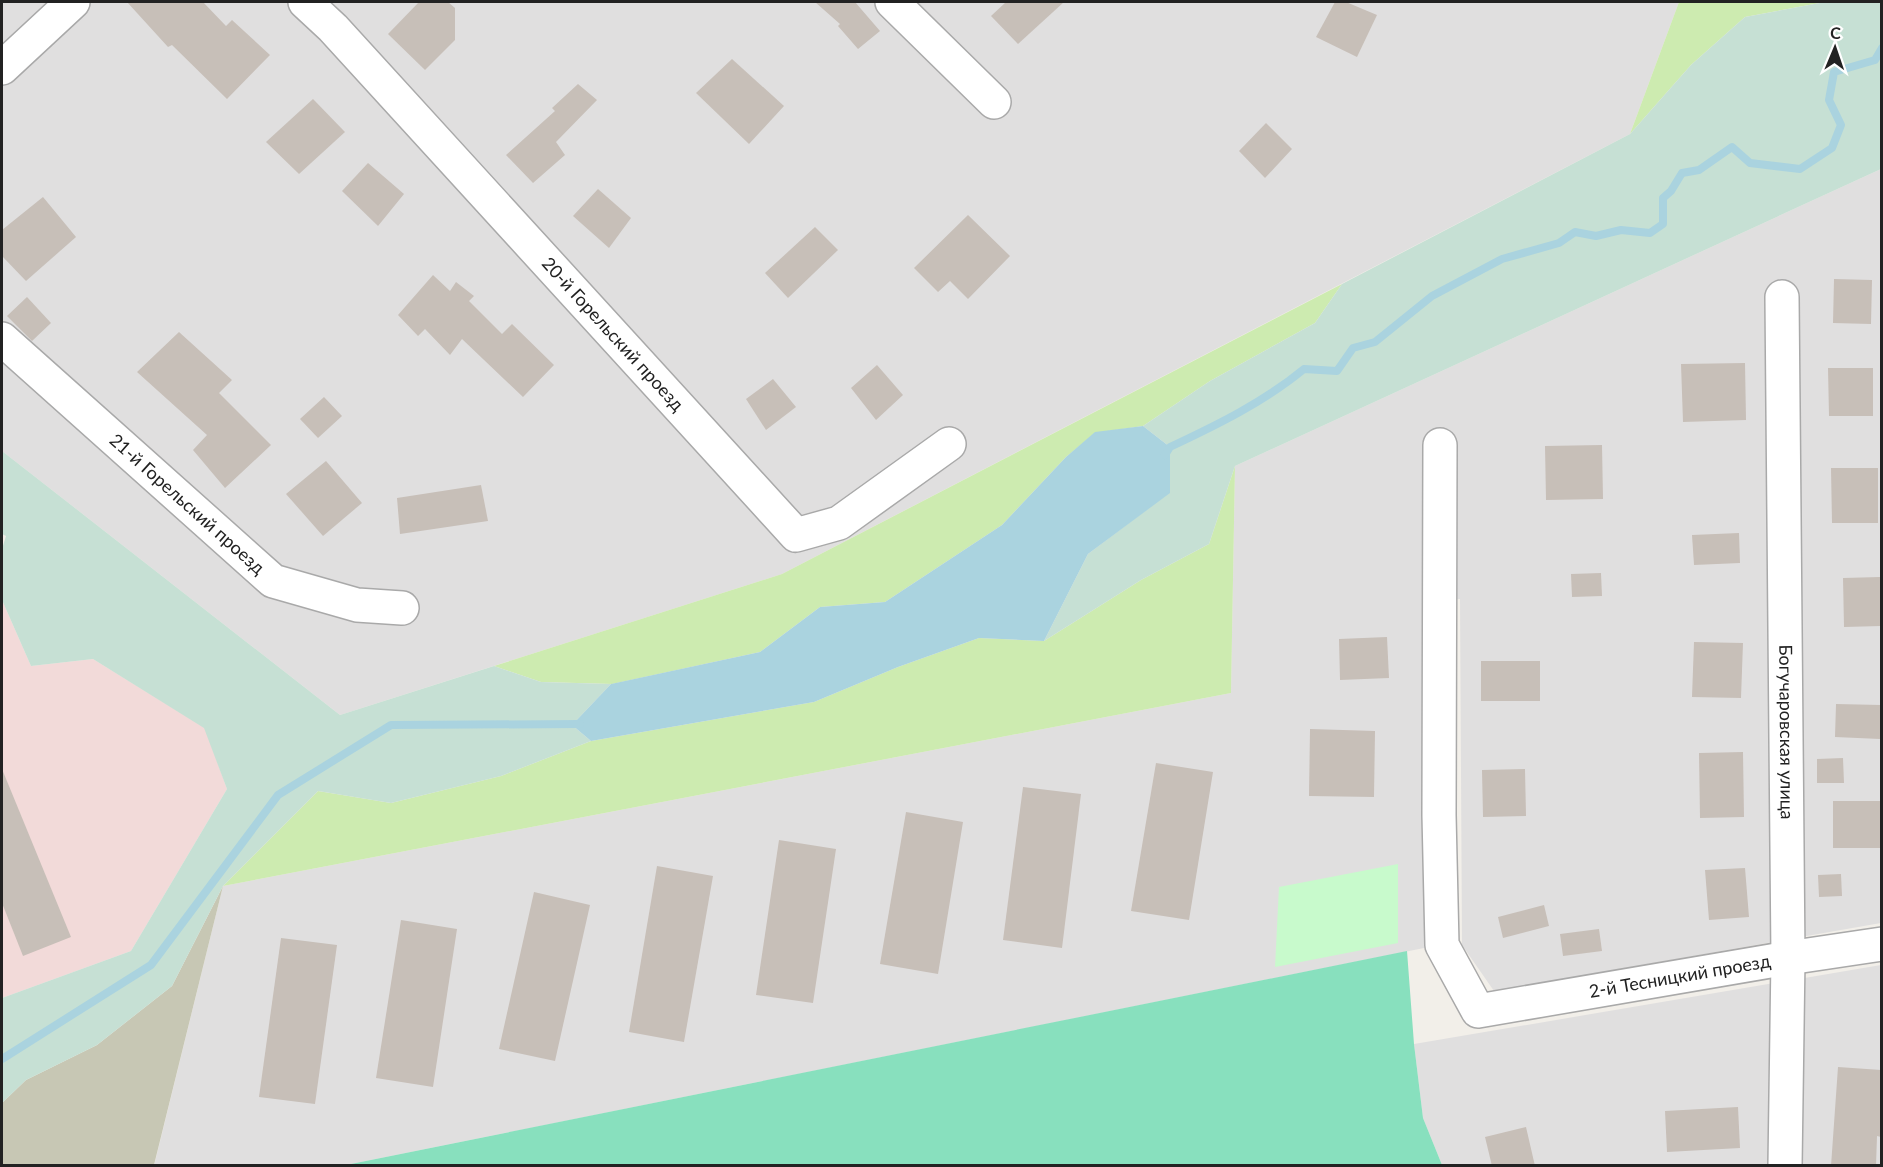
<svg xmlns="http://www.w3.org/2000/svg" width="1883" height="1167" viewBox="0 0 1883 1167" font-family="Lato,sans-serif">
<style>
.residential{fill:#e0dfdf}
.commercial{fill:#f2dad9}
.construction{fill:#c7c7b4}
.grass{fill:#cdebb0}
.wetland{fill:#c6e0d4}
.park{fill:#c8facc}
.pitch{fill:#88e0be}
.water{fill:#aad3df}
.lines{fill:none;stroke-linecap:round;stroke-linejoin:round}
.stream{stroke:#aad3df;stroke-width:8}
.building{fill:#c7bfb8}
.minor-casing{stroke:#a9a9a9;stroke-width:36}
.minor{stroke:#fff;stroke-width:33}
.labels{text-anchor:middle;stroke-width:6;stroke-linejoin:round;paint-order:stroke}
.street-label{font-size:18px;fill:#222;stroke:#fff}
</style>
<rect width="100%" height="100%" fill="#f2efe9"/>
<g class="residential">
<path d="M 2,2 L 1679,2 L 1630,134 L 782,574 L 340,715 L 2,451 Z"/>
<path d="M 1881,169 L 1881,923 L 1494,991 L 1462,945 L 1460,599 L 1427,600 L 1429,947 L 346,1165 L 154,1166 L 223,886 L 1231,693 L 1235,466 Z"/>
<path d="M 1881,965 L 1881,1165 L 1442,1165 L 1423,1118 L 1414,1044 Z"/>
</g>
<path class="commercial" d="M 2,600 L 31,666 L 93,659 L 205,728 L 227,789 L 131,951 L 2,998 Z"/>
<path class="construction" d="M 223,886 L 154,1165 L 2,1166 L 2,1103 L 26,1080 L 97,1045 L 172,986 Z"/>
<g class="grass">
<path d="M 1679,2 L 1825,2 L 1745,17 L 1691,65 L 1630,134 Z"/>
<path d="M 1342,284 L 1315,323 L 1210,381 L 1143,426 L 1095,433 L 1066,457 L 1002,525 L 885,602 L 820,607 L 760,652 L 612,684 L 541,682 L 494,666 L 782,574 Z"/>
<path d="M 1235,466 L 1231,693 L 223,886 L 318,791 L 391,803 L 501,776 L 591,741 L 814,702 L 898,667 L 979,638 L 1044,641 L 1141,580 L 1209,544 Z"/>
</g>
<g class="wetland">
<path d="M 1825,2 L 1881,2 L 1881,169 L 1235,466 L 1209,544 L 1141,580 L 1044,641 L 1088,554 L 1170,492 L 1170,447 L 1143,426 L 1210,381 L 1315,323 L 1342,284 L 1630,134 L 1691,65 L 1745,17 Z"/>
<path d="M 2,451 L 340,715 L 494,666 L 541,682 L 611,684 L 572,725 L 591,741 L 501,776 L 391,803 L 318,791 L 223,886 L 172,986 L 97,1045 L 26,1080 L 2,1103 L 2,998 L 131,951 L 227,789 L 204,728 L 93,659 L 31,666 L 2,600 L 2,549 L 6,536 L 2,534 Z"/>
</g>
<path class="park" d="M 1398,864 L 1398,943 L 1275,967 L 1279,887 Z"/>
<path class="pitch" d="M 1407,951 L 1414,1044 L 1423,1118 L 1442,1165 L 346,1165 Z"/>
<path class="water" d="M 1143,426 L 1170,447 L 1170,493 L 1088,554 L 1044,641 L 979,638 L 898,667 L 814,702 L 591,741 L 572,725 L 611,684 L 760,652 L 820,607 L 885,602 L 1002,525 L 1066,457 L 1095,432 Z"/>
<g class="lines">
<g class="stream">
<path d="M 1165,455 L 1170,447 C 1217,425 1264,402 1304,369 L 1337,371 L 1353,348 L 1375,342 L 1432,296 L 1502,259 L 1559,243 L 1575,232 L 1596,236 L 1621,230 L 1650,233 L 1663,224 L 1663,198 L 1671,191 L 1682,173 L 1699,170 L 1732,147 L 1750,163 L 1800,169 L 1832,148 L 1841,125 L 1829,100 L 1834,72 L 1875,60 L 1882,48"/>
<path d="M 2,1059 L 151,965 L 278,795 L 391,725 L 580,724"/>
</g>
</g>
<g class="building">
<path d="M 127,2 L 203,2 L 226,26 L 232,20 L 270,55 L 227,99 L 172,45 L 168,47 Z"/>
<path d="M 419,2 L 448,2 L 455,8 L 455,40 L 425,70 L 388,34 Z"/>
<path d="M 815,2 L 855,2 L 880,31 L 858,49 L 838,26 L 840,24 Z"/>
<path d="M 1006,2 L 1064,2 L 1018,44 L 991,16 Z"/>
<path d="M 1335,2 L 1346,2 L 1377,15 L 1357,57 L 1316,37 Z"/>
<path d="M 732,59 L 784,106 L 749,144 L 696,93 Z"/>
<path d="M 578,84 L 597,100 L 556,142 L 565,155 L 533,183 L 506,155 L 555,111 L 552,108 Z"/>
<path d="M 313,99 L 345,132 L 299,174 L 266,142 Z"/>
<path d="M 1266,123 L 1292,149 L 1265,178 L 1239,151 Z"/>
<path d="M 368,163 L 404,194 L 378,226 L 342,191 Z"/>
<path d="M 598,189 L 631,218 L 609,248 L 573,216 Z"/>
<path d="M 43,197 L 76,237 L 26,281 L 2,256 L 2,230 Z"/>
<path d="M 968,215 L 1010,256 L 968,299 L 950,281 L 938,292 L 914,268 Z"/>
<path d="M 815,227 L 838,250 L 788,298 L 765,273 Z"/>
<path d="M 433,275 L 450,291 L 456,282 L 474,296 L 469,301 L 502,334 L 512,324 L 554,365 L 523,397 L 462,339 L 450,355 L 425,329 L 418,336 L 398,315 Z"/>
<path d="M 1834,279 L 1872,280 L 1871,324 L 1833,323 Z"/>
<path d="M 27,297 L 51,323 L 32,341 L 7,316 Z"/>
<path d="M 179,332 L 232,380 L 219,393 L 271,445 L 225,488 L 193,450 L 207,435 L 137,372 Z"/>
<path d="M 1745,363 L 1746,420 L 1683,422 L 1681,364 Z"/>
<path d="M 877,365 L 903,395 L 876,420 L 851,388 Z"/>
<path d="M 1828,368 L 1873,368 L 1873,416 L 1829,416 Z"/>
<path d="M 773,379 L 796,407 L 766,430 L 746,399 Z"/>
<path d="M 324,397 L 342,416 L 318,438 L 300,419 Z"/>
<path d="M 1602,445 L 1603,499 L 1546,500 L 1545,446 Z"/>
<path d="M 326,461 L 362,503 L 323,536 L 286,494 Z"/>
<path d="M 1831,468 L 1878,468 L 1878,523 L 1832,523 Z"/>
<path d="M 481,485 L 488,521 L 400,534 L 397,498 Z"/>
<path d="M 1739,533 L 1740,563 L 1694,565 L 1692,535 Z"/>
<path d="M 1601,573 L 1602,596 L 1572,597 L 1571,574 Z"/>
<path d="M 1880,577 L 1881,626 L 1844,627 L 1843,578 Z"/>
<path d="M 1387,637 L 1389,678 L 1340,680 L 1339,639 Z"/>
<path d="M 1694,642 L 1743,643 L 1741,698 L 1692,697 Z"/>
<rect x="1481" y="661" width="59" height="40"/>
<path d="M 1836,704 L 1881,705 L 1880,739 L 1835,737 Z"/>
<path d="M 1310,729 L 1375,731 L 1374,797 L 1309,796 Z"/>
<path d="M 1743,752 L 1744,817 L 1700,818 L 1699,753 Z"/>
<path d="M 1843,758 L 1844,783 L 1817,783 L 1817,759 Z"/>
<path d="M 1156,763 L 1213,772 L 1189,920 L 1131,911 Z"/>
<path d="M 2,769 L 71,937 L 23,956 L 2,903 Z"/>
<path d="M 1525,769 L 1526,816 L 1483,817 L 1482,770 Z"/>
<path d="M 1023,787 L 1081,794 L 1062,948 L 1003,940 Z"/>
<rect x="1833" y="801" width="48" height="47"/>
<path d="M 906,812 L 963,822 L 938,974 L 880,964 Z"/>
<path d="M 779,840 L 836,849 L 813,1003 L 756,995 Z"/>
<path d="M 657,866 L 713,876 L 684,1042 L 629,1032 Z"/>
<path d="M 1745,868 L 1749,917 L 1709,920 L 1705,870 Z"/>
<path d="M 1841,874 L 1842,896 L 1819,897 L 1818,875 Z"/>
<path d="M 534,892 L 590,905 L 555,1061 L 499,1049 Z"/>
<path d="M 1544,905 L 1549,926 L 1503,938 L 1498,917 Z"/>
<path d="M 401,920 L 457,929 L 433,1087 L 376,1078 Z"/>
<path d="M 1599,929 L 1602,951 L 1563,956 L 1560,934 Z"/>
<path d="M 281,938 L 337,945 L 315,1104 L 259,1097 Z"/>
<path d="M 1838,1067 L 1881,1070 L 1881,1137 L 1877,1136 L 1876,1166 L 1831,1166 Z"/>
<path d="M 1738,1107 L 1740,1148 L 1667,1152 L 1665,1111 Z"/>
<path d="M 1526,1127 L 1535,1166 L 1492,1166 L 1485,1137 Z"/>
</g>
<g class="lines">
<g class="minor-casing">
<g id="minor">
<path id="s1" d="M 305,2 L 333,28 L 796,535 L 839,523 L 949,444"/>
<path d="M 892,2 L 994,102"/>
<path d="M 2,68 L 73,2"/>
<path id="s2" d="M 1782,297 L 1788,958 L 1785,1166"/>
<path id="s3" d="M 2,339 L 273,581 L 357,605 L 402,608"/>
<path id="s4" d="M 1440,445 L 1439,815 L 1442,945 L 1478,1011 L 1788,958 L 1882,944"/>
</g>
</g>
<use href="#minor" class="minor"/>
</g>
<g class="labels">
<g class="street-label">
<text dy="6" stroke="none"><textPath href="#s1" startOffset="453">20-й Горельский проезд</textPath></text>
<text dy="6" stroke="none"><textPath href="#s3" startOffset="248">21-й Горельский проезд</textPath></text>
<text dy="6" stroke="none"><textPath href="#s2" startOffset="435">Богучаровская улица</textPath></text>
<text dy="6" stroke="none"><textPath href="#s4" startOffset="780">2-й Тесницкий проезд</textPath></text>
</g>
</g>
<rect width="1883" height="1167" fill="none" stroke="#222222" stroke-width="6"/>
<g transform="translate(1835 48) rotate(2)" stroke="#ffffff" stroke-width="4.5" paint-order="stroke">
<path d="M0-4.5L10 22L0 15L-10 22Z" fill="#222222"/>
<text y="-9" font-size="16" font-weight="bold" text-anchor="middle" fill="#222222">С</text>
</g>
</svg>
